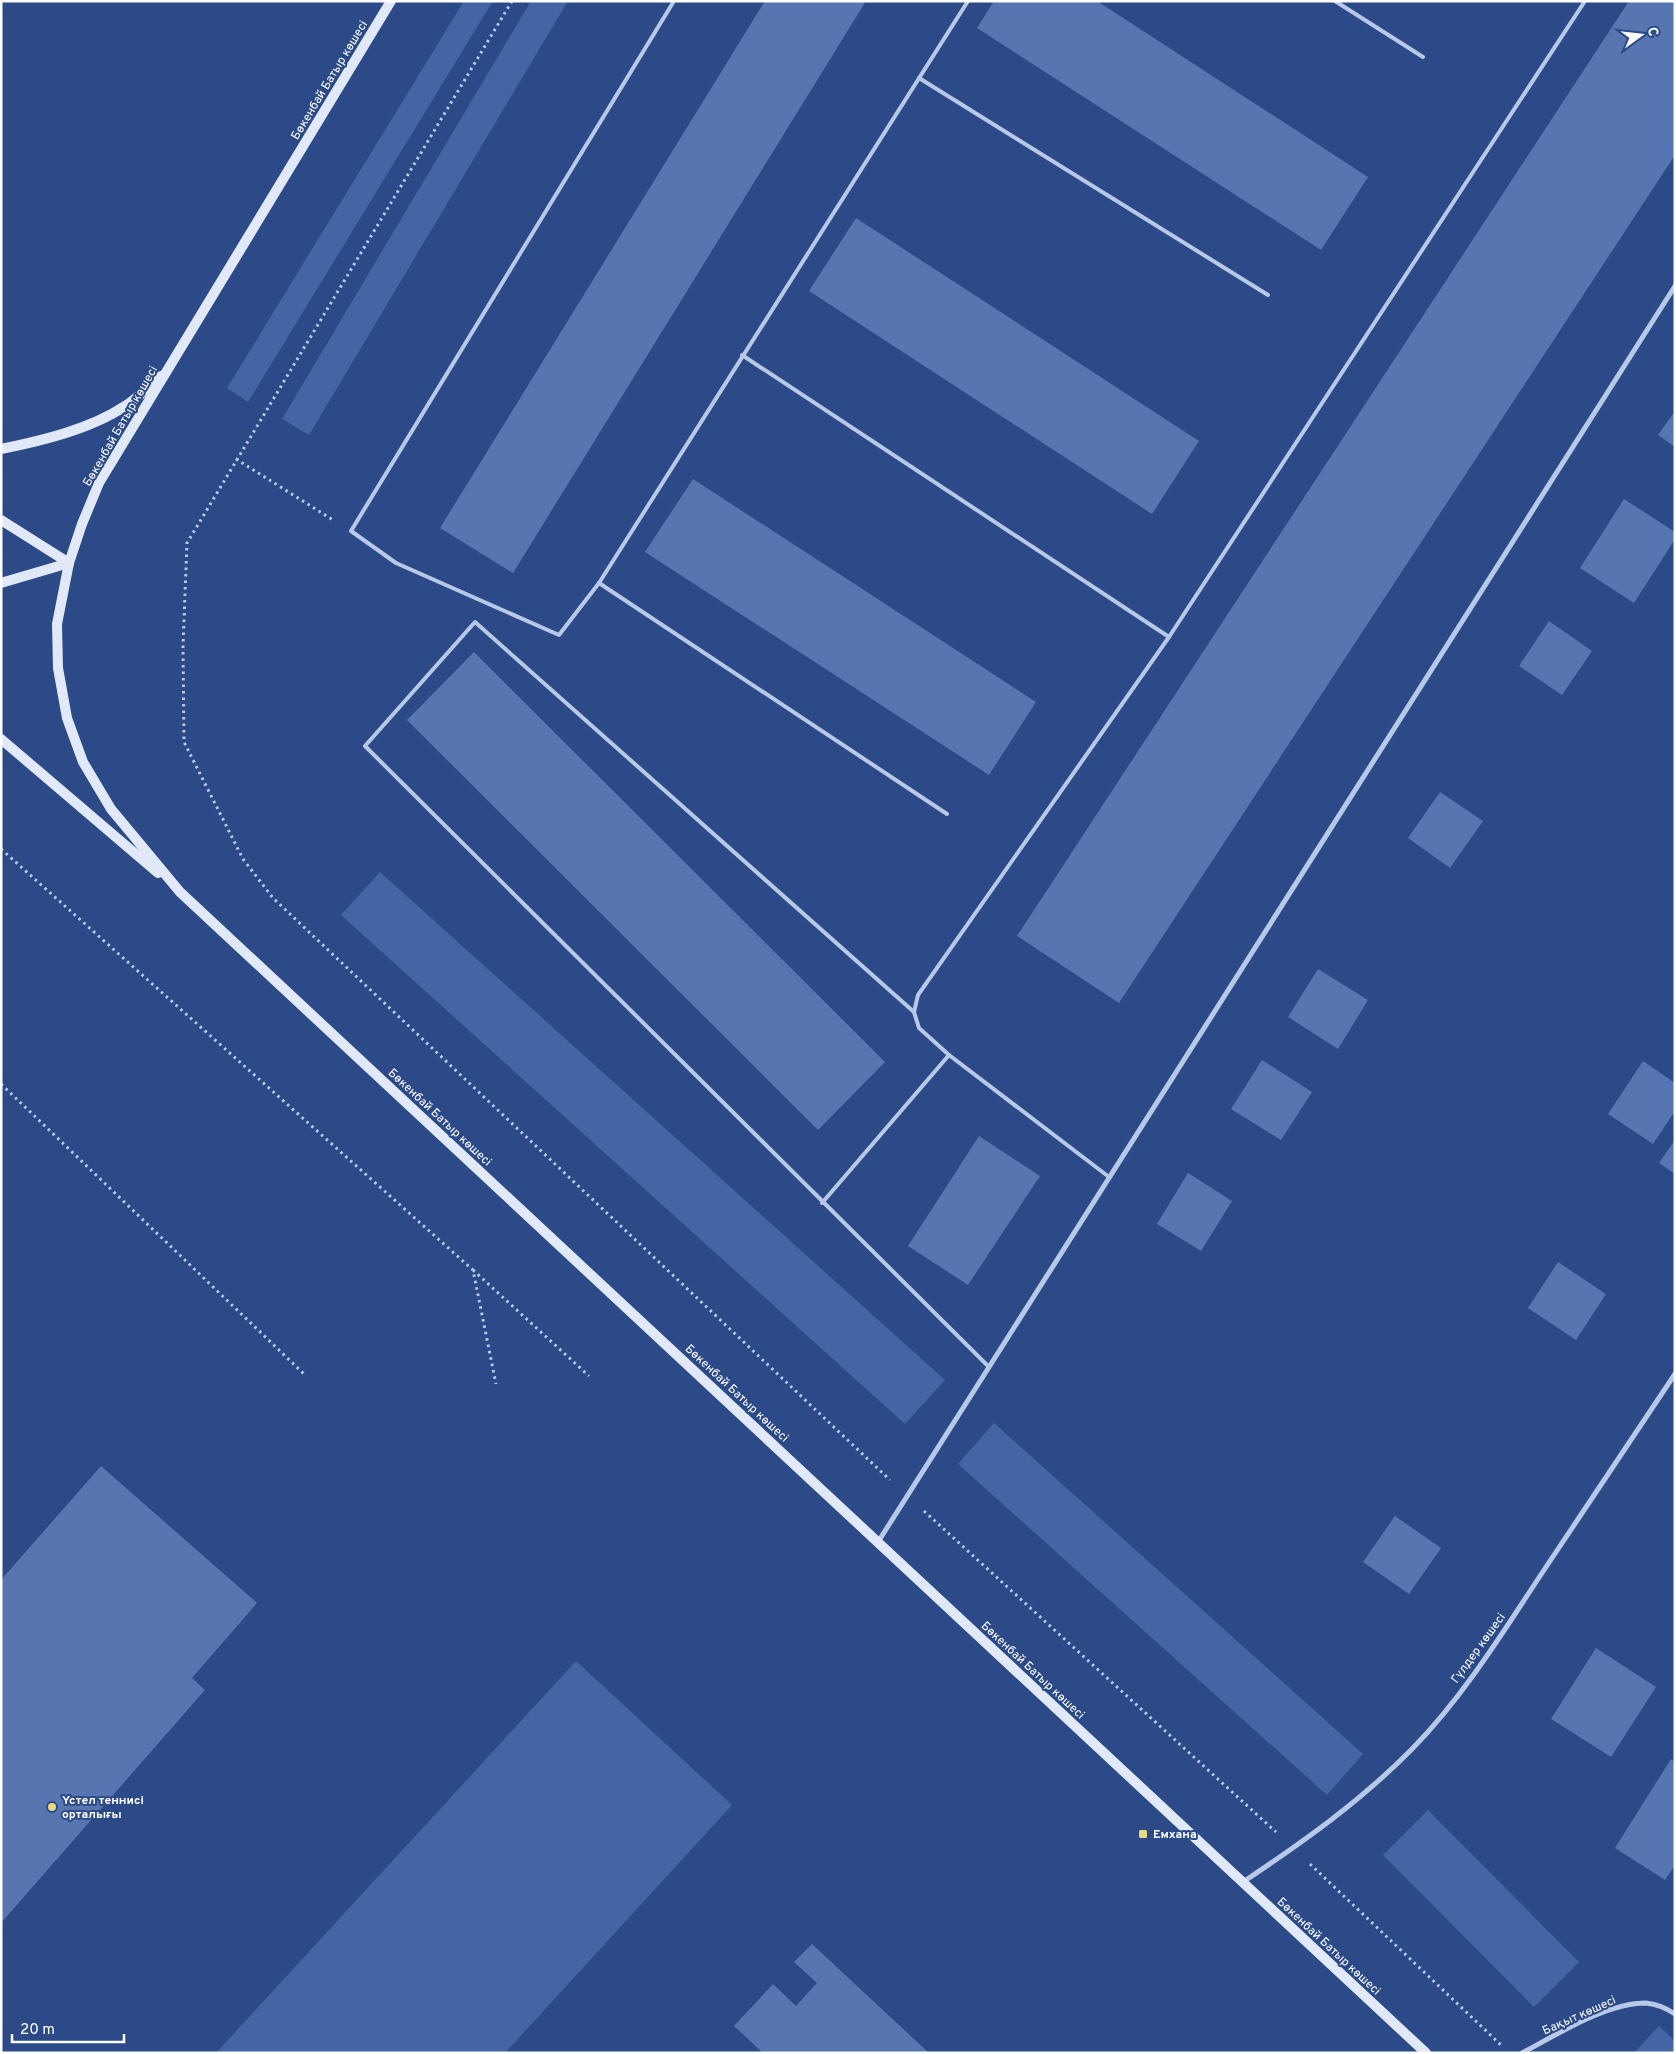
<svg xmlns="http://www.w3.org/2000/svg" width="1676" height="2054" viewBox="0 0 1676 2054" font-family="Overpass,sans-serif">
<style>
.green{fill:#4365a5}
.building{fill:#5775b0}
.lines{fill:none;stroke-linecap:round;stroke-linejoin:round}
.path{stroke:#b8c8e8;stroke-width:3;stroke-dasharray:2.5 4;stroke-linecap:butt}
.lane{stroke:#b8c8e8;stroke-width:4}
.street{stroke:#b8c8e8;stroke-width:5}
.secondary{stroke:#e1e8f7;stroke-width:10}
.poi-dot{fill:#edd980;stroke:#2b4a87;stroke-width:2}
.labels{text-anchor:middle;stroke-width:4;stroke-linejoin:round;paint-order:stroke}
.street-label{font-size:12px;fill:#fff;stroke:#2b4a87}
.poi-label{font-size:12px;font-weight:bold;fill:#fff;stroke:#2b4a87;text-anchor:start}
</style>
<rect width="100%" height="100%" fill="#2b4a87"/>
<g class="green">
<path d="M 464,1 L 493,1 L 248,402 L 227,388 Z"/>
<path d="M 531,1 L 568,1 L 309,435 L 282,419 Z"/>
<path d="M 380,872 L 945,1380 L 905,1424 L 341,915 Z"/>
<path d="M 994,1423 L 1363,1754 L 1327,1795 L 958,1464 Z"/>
<path d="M 576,1661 L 732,1805 L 505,2053 L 216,2053 Z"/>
<path d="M 1428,1810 L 1579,1962 L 1534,2007 L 1383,1855 Z"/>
<path d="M 1659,2026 L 1675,2041 L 1675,2053 L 1634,2053 Z"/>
</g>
<g class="building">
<path d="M 765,1 L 866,1 L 513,573 L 440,528 Z"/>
<path d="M 994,1 L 1097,1 L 1368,177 L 1321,250 L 977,28 Z"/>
<path d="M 1629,1 L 1675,1 L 1675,155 L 1119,1003 L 1017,936 Z"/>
<path d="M 856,218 L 1199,441 L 1152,514 L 809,291 Z"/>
<path d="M 1675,411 L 1675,447 L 1658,435 Z"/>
<path d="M 693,479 L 1036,702 L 989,775 L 645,552 Z"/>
<path d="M 1624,499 L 1675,532 L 1675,539 L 1634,603 L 1580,568 Z"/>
<path d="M 1549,621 L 1592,651 L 1562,695 L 1519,666 Z"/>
<path d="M 474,652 L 885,1062 L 818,1130 L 407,720 Z"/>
<path d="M 1440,792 L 1483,821 L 1450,868 L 1408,838 Z"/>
<path d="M 1318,969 L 1368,1000 L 1338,1049 L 1288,1017 Z"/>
<path d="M 1262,1060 L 1312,1092 L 1281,1140 L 1231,1109 Z"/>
<path d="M 1643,1061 L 1675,1083 L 1675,1111 L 1653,1144 L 1608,1114 Z"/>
<path d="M 979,1136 L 1040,1176 L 968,1285 L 908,1246 Z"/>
<path d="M 1675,1140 L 1675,1174 L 1659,1163 Z"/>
<path d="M 1188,1173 L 1232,1201 L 1201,1251 L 1157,1224 Z"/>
<path d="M 1558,1262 L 1606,1294 L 1576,1340 L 1528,1308 Z"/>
<path d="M 101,1466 L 257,1603 L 192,1678 L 205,1690 L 1,1923 L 1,1580 Z"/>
<path d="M 1395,1516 L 1441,1548 L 1409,1594 L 1363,1562 Z"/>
<path d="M 1596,1648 L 1656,1687 L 1611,1757 L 1551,1719 Z"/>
<path d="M 1671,1759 L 1675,1762 L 1675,1865 L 1665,1880 L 1615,1848 Z"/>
<path d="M 812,1944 L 929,2053 L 763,2053 L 734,2026 L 773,1984 L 796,2006 L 817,1983 L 794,1962 Z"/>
</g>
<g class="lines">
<g class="path">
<path d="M 512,1 L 187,543 L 183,646 L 184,742 L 243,859 L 273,898 L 890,1480"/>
<path d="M 236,459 L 333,520"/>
<path d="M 1,849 L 473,1270 L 496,1384"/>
<path d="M 1,1084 L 304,1374"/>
<path d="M 473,1270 L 589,1376"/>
<path d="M 924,1511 L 1276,1832"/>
<path d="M 1310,1864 L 1501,2045"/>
</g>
<g class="lane">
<path d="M 674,1 L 351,531 L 396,563 L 559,635 L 599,583 L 968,1"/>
<path d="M 1335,1 L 1423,57"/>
<path d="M 919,78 L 1268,295"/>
<path d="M 742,355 L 1169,637"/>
<path d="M 599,583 L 947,814"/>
<path d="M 914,1012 L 475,622 L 365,746 L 989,1367"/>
<path d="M 1109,1177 L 949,1055 L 919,1028 L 914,1012 L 918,995 L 1169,637 L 1585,1"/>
<path d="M 822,1203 L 949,1055"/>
</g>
<g class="street">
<path d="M 878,1542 L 1675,286"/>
<path d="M 1243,1882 C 1303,1842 1361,1801 1412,1749 C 1461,1699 1500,1637 1538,1579 C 1584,1511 1629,1442 1675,1374"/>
<path d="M 1522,2053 C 1558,2034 1606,2003 1646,2003 C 1657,2004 1666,2008 1675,2014"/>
</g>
<g class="secondary">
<path d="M 391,1 L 99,483 L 82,524 L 69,563 L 57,624 L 58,668 L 67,718 L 83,762 L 111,809 L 180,892 L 1426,2053"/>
<path d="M 1,449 C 41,441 91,429 125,406 C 138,398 149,386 161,376"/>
<path d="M 1,520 L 69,563"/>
<path d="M 1,583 L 69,563"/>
<path d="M 1,739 L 158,873"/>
</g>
</g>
<g class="poi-dot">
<circle cx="52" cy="1807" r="5"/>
<rect x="1138" y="1829" width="10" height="10" rx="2.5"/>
</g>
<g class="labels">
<g class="street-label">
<text transform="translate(329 80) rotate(-59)" y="4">Бөкенбай Батыр көшесі</text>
<text transform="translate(120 426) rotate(-60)" y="4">Бөкенбай Батыр көшесі</text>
<text transform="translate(440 1117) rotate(43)" y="4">Бөкенбай Батыр көшесі</text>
<text transform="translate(737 1393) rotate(43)" y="4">Бөкенбай Батыр көшесі</text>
<text transform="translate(1478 1648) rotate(-54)" y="4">Гүлдер көшесі</text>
<text transform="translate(1033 1670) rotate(43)" y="4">Бөкенбай Батыр көшесі</text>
<text transform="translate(1329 1946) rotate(43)" y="4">Бөкенбай Батыр көшесі</text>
<text transform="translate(1579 2015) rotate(-24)" y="4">Бақыт көшесі</text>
</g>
<g class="poi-label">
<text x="62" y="1804">Үстел теннисі<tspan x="62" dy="14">орталығы</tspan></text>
<text x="1153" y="1838">Емхана</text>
</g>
</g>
<rect width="1676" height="2054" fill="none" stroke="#ffffff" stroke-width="5"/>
<g transform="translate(1641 35) rotate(75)" stroke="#2b4a87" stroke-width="4" paint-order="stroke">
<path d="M0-4L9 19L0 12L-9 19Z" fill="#ffffff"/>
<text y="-8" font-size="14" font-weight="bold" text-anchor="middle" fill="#ffffff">С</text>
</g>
<path d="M12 2034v8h112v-8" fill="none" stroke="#ffffff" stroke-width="2.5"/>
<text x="20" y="2034" font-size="15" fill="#ffffff" stroke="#2b4a87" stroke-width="4" paint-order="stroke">20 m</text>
</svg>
